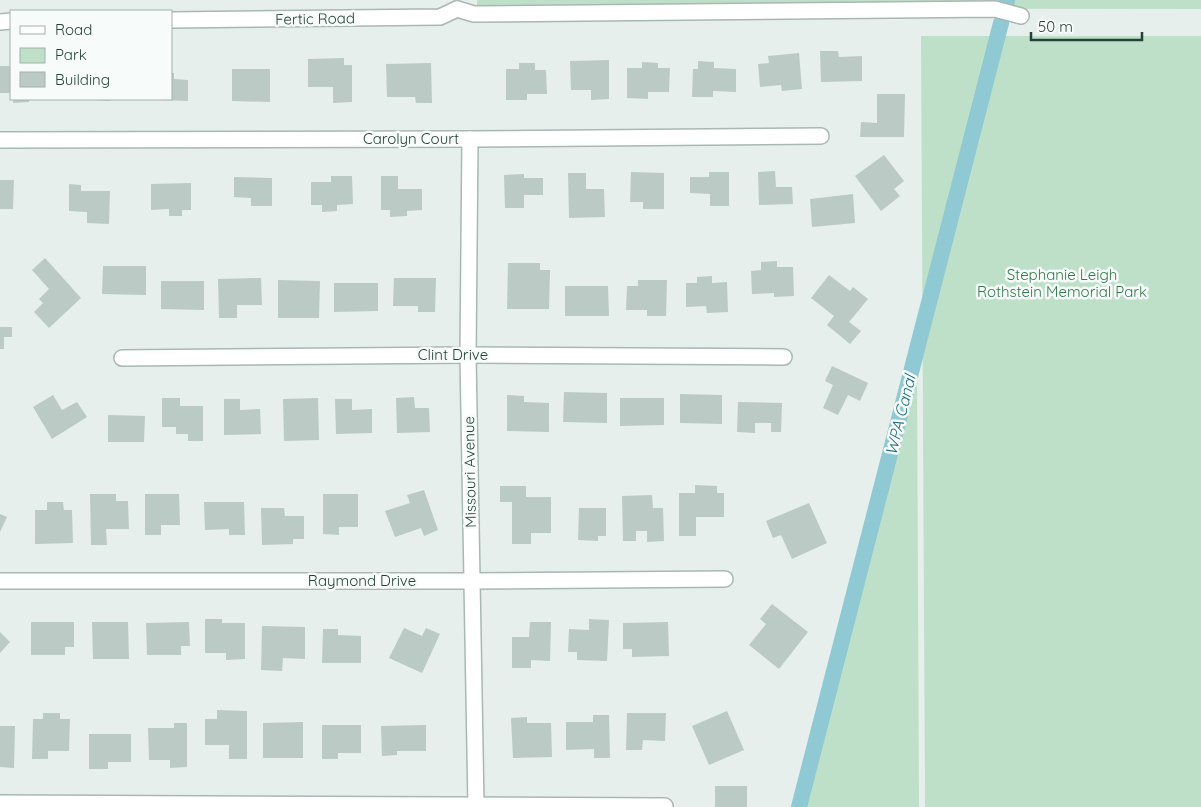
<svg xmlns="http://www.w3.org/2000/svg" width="1201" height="807" viewBox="0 0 1201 807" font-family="Quicksand,sans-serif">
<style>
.green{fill:#bfe0c8}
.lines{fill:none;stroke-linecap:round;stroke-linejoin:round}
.canal{stroke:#8ec9d4;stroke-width:16}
.building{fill:#bbcac4}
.minor-casing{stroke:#a8b8b2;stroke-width:18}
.minor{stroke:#fff;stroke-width:15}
.labels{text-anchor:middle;stroke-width:5;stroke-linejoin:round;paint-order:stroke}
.street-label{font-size:15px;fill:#24423a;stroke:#f7fbf9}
.park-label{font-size:15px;fill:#2d7a4b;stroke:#f7fbf9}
.water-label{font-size:16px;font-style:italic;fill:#1c6f80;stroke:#f7fbf9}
</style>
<rect width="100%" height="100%" fill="#e6efeb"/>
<g class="green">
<path d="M 477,0 L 1201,0 L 1201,9 L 477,8 Z"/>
<path d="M 921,36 L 1201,36 L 1201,807 L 925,807 Z"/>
<path d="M 917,367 L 919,807 L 803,807 L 817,751 Z"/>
</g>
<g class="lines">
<g class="canal">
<path d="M 1007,1 L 1007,0"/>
<path d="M 799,807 L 1001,23"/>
</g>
</g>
<g class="building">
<path d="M 820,51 L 838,51 L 839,57 L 862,56 L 862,81 L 821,82 Z"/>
<path d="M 799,53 L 802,89 L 782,91 L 781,85 L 760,87 L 758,64 L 769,63 L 768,56 Z"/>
<path d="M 344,58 L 344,65 L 352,65 L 352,102 L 333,103 L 333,87 L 308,87 L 308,59 Z"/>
<path d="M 609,60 L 609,99 L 591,100 L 591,90 L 571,90 L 570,61 Z"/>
<path d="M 698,61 L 714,62 L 714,68 L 736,69 L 736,92 L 713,91 L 713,97 L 692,97 L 693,69 L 698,69 Z"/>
<path d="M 642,62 L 658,63 L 658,68 L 670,68 L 669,92 L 648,92 L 648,99 L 627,98 L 627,68 L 642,68 Z"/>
<path d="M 431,63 L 432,103 L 416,103 L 415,97 L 387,97 L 386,64 Z"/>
<path d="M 519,63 L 535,63 L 535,70 L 546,70 L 547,94 L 527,94 L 527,100 L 506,100 L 506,69 L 519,69 Z"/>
<rect x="0" y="66" width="11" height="27"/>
<path d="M 232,69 L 270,69 L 270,102 L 232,101 Z"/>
<path d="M 171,73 L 174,73 L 174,79 L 188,80 L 188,101 L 161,100 L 161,99 L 171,99 Z"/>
<path d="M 877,94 L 905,94 L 904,137 L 860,137 L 861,122 L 877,123 Z"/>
<path d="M 13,99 L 29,99 L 29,102 L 13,103 Z"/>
<path d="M 94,99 L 110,99 L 110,101 L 94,100 Z"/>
<path d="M 884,155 L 904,181 L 894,189 L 900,196 L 881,211 L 855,176 Z"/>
<path d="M 775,171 L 776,187 L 792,187 L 793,204 L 759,205 L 758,172 Z"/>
<path d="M 631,172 L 664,173 L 664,209 L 643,209 L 643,202 L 630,202 Z"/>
<path d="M 709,172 L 729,172 L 729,206 L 710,206 L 710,194 L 690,193 L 690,177 L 709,177 Z"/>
<path d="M 568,173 L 586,173 L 586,189 L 604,189 L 605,217 L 569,218 Z"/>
<path d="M 524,174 L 524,178 L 543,178 L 543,195 L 524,195 L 524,208 L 505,208 L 504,175 Z"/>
<path d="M 331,176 L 352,176 L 353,204 L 337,205 L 337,211 L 322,212 L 322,205 L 311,205 L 311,182 L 331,182 Z"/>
<path d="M 381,176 L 398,176 L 398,189 L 422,189 L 422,210 L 407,211 L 407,216 L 390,217 L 390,210 L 381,210 Z"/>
<path d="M 234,177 L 272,178 L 272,206 L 251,206 L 251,198 L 234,197 Z"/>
<path d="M 0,180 L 14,180 L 13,209 L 0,209 Z"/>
<path d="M 191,183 L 191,210 L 182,210 L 182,216 L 169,216 L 169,209 L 151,210 L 151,184 Z"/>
<path d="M 69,184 L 81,185 L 81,191 L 110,191 L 109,224 L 87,223 L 87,212 L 69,211 Z"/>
<path d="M 853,194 L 855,223 L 812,227 L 810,199 Z"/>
<path d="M 45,258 L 81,298 L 49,328 L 34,312 L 43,303 L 39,299 L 49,289 L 32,270 Z"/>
<path d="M 777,261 L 777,267 L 793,267 L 794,296 L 774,297 L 774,293 L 752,294 L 751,271 L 761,270 L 761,262 Z"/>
<path d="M 508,263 L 540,263 L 540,270 L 550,270 L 549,309 L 507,309 Z"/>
<path d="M 103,266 L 146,266 L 146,295 L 102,294 Z"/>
<path d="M 829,275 L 850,291 L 853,287 L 868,299 L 849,322 L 861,331 L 850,344 L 827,325 L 834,316 L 811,298 Z"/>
<path d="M 712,276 L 712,283 L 727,282 L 728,312 L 707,313 L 706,306 L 686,307 L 686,283 L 697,283 L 697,277 Z"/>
<path d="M 261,278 L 262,305 L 237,305 L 237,318 L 219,318 L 218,279 Z"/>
<path d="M 394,278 L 436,278 L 435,312 L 418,312 L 418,306 L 393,306 Z"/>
<path d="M 278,280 L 320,281 L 319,318 L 278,318 Z"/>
<path d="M 638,280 L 667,280 L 666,316 L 647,316 L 647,310 L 626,310 L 627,286 L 638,286 Z"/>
<path d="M 161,281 L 204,281 L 204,310 L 161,309 Z"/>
<path d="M 334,283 L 378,283 L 378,311 L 334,312 Z"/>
<path d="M 565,286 L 608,286 L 609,316 L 565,316 Z"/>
<path d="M 0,327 L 12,327 L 12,337 L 4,337 L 4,349 L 0,349 Z"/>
<path d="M 832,366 L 868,383 L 860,401 L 848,395 L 838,415 L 823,408 L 833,385 L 825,381 Z"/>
<path d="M 564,392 L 607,393 L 607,423 L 563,422 Z"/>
<path d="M 680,394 L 722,395 L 722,424 L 680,423 Z"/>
<path d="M 53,395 L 62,410 L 77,402 L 87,417 L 52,439 L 33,407 Z"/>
<path d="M 507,395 L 524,396 L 524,402 L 549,403 L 549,432 L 507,431 Z"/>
<path d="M 414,397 L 415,408 L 429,408 L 430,432 L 397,433 L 396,398 Z"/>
<path d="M 162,398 L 180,398 L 180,406 L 203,406 L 203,441 L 188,441 L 188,434 L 176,434 L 176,427 L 162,427 Z"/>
<path d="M 318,398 L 319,440 L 284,441 L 283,399 Z"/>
<path d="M 620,398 L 664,398 L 664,425 L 620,426 Z"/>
<path d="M 224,399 L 240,399 L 240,410 L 260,409 L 261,434 L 224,435 Z"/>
<path d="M 335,399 L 352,399 L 352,410 L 372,409 L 372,433 L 336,434 Z"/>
<path d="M 738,402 L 782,403 L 781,432 L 771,432 L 771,423 L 755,423 L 755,433 L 737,432 Z"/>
<path d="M 108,415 L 145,416 L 144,442 L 108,442 Z"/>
<path d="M 695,485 L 717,486 L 717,493 L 724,493 L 724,517 L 696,517 L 696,536 L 679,536 L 679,493 L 695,493 Z"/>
<path d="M 500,486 L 526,486 L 526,497 L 551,497 L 551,533 L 531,533 L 531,544 L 512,544 L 512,502 L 500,502 Z"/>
<path d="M 424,490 L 438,530 L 424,536 L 421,528 L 395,537 L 385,511 L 410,503 L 407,495 Z"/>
<path d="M 90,494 L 116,494 L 116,501 L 128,501 L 129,529 L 106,529 L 107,545 L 91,545 Z"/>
<path d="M 145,494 L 179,494 L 180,525 L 161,525 L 161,535 L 145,535 Z"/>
<path d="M 323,494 L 358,494 L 358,527 L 339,527 L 339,535 L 323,534 Z"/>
<path d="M 652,495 L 653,508 L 663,508 L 664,541 L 647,542 L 647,531 L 636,531 L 636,541 L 623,541 L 622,496 Z"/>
<path d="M 47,502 L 63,502 L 64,510 L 72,510 L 73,543 L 35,544 L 35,510 L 47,510 Z"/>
<path d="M 204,502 L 244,502 L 245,535 L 229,535 L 229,529 L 205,530 Z"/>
<path d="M 809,503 L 827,543 L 792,559 L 781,535 L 773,538 L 766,521 Z"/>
<path d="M 261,508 L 284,508 L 285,516 L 304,516 L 304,539 L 293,539 L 293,544 L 262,545 Z"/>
<path d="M 579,508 L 606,508 L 606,536 L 598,536 L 598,541 L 578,540 Z"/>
<path d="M 0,514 L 7,517 L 0,532 Z"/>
<path d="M 772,604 L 808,632 L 779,669 L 749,645 L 766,624 L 760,619 Z"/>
<path d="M 205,619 L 222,619 L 222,623 L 245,623 L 245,659 L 226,660 L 226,653 L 205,653 Z"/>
<path d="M 589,619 L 609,620 L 607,661 L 577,660 L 577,652 L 568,652 L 569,629 L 589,630 Z"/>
<path d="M 31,622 L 74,622 L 74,647 L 65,647 L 65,655 L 31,655 Z"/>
<path d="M 92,622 L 128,622 L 129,659 L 93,659 Z"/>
<path d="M 189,622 L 190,646 L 181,646 L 181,655 L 147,655 L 146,623 Z"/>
<path d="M 530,622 L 551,622 L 550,661 L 531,660 L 531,668 L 512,668 L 512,637 L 529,637 Z"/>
<path d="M 668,622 L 669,656 L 632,657 L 632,649 L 623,649 L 623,623 Z"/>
<path d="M 262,626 L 305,627 L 305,659 L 283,658 L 282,671 L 261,670 Z"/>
<path d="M 404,628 L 422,636 L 426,628 L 440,634 L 422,673 L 389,658 Z"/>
<path d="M 323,629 L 338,629 L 338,635 L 361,636 L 361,663 L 322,663 Z"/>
<path d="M 0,632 L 10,642 L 0,653 Z"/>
<path d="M 217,710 L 247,711 L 247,759 L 229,759 L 229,745 L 205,745 L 205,719 L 217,719 Z"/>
<path d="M 727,711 L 744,750 L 709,765 L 692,726 Z"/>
<path d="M 43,713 L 60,713 L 60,719 L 70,719 L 69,751 L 48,751 L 48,759 L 32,759 L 33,719 L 43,719 Z"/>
<path d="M 627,713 L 666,713 L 665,741 L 643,740 L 642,750 L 626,750 Z"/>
<path d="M 593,715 L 609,715 L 610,758 L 594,758 L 594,749 L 566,750 L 566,722 L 593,722 Z"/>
<path d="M 527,717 L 527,723 L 551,723 L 552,757 L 513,758 L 511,718 Z"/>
<path d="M 303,722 L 303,758 L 263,758 L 263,723 Z"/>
<path d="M 174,723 L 187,723 L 187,767 L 170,768 L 170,760 L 149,760 L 148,728 L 174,728 Z"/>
<path d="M 322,725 L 361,725 L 361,753 L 338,753 L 338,759 L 322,759 Z"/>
<path d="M 426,725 L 426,751 L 397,751 L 397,755 L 382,756 L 381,726 Z"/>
<path d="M 0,726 L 15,726 L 14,768 L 0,767 Z"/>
<path d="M 89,734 L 131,734 L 131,762 L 108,762 L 108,769 L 89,769 Z"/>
<rect x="715" y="786" width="32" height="21"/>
</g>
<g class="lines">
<g class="minor-casing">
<g id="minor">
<path d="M 457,9 L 474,14 L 995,9 L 1021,16"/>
<path d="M 171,20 L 440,17 L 457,9"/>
<path d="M 0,22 L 11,21"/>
<path d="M 470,139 L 468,355 L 476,806"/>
<path d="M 0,140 L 470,139 L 821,136"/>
<path d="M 122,358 L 468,355 L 784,357"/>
<path d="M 0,581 L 471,581 L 725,579"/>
<path d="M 0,803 L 665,806"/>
</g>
</g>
<use href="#minor" class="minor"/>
</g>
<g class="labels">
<g class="street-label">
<text transform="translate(315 19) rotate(-1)" y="5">Fertic Road</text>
<text x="411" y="144">Carolyn Court</text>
<text x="453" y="360">Clint Drive</text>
<text transform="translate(470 472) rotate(-91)" y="5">Missouri Avenue</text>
<text x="362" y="586">Raymond Drive</text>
</g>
<g class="park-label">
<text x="1062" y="280">Stephanie Leigh<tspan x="1062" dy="17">Rothstein Memorial Park</tspan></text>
</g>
<g class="water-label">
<text transform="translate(900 415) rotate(-76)" y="6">WPA Canal</text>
</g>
</g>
<rect x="10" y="10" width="162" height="90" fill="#f7fbf9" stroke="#a3b1ad"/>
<rect x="20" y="26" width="25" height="8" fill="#ffffff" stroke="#a3b1ad"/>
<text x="55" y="35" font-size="15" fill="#24423a">Road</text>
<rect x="20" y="48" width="25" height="15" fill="#bfe0c8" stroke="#a3b1ad"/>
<text x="55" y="60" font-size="15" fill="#24423a">Park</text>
<rect x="20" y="72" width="25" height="15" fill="#bbcac4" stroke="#a3b1ad"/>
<text x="55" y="85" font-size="15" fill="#24423a">Building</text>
<path d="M1031 32v8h111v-8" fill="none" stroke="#24423a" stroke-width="2.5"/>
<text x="1038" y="32" font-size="15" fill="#24423a" stroke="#f7fbf9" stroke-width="4" paint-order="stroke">50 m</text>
</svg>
